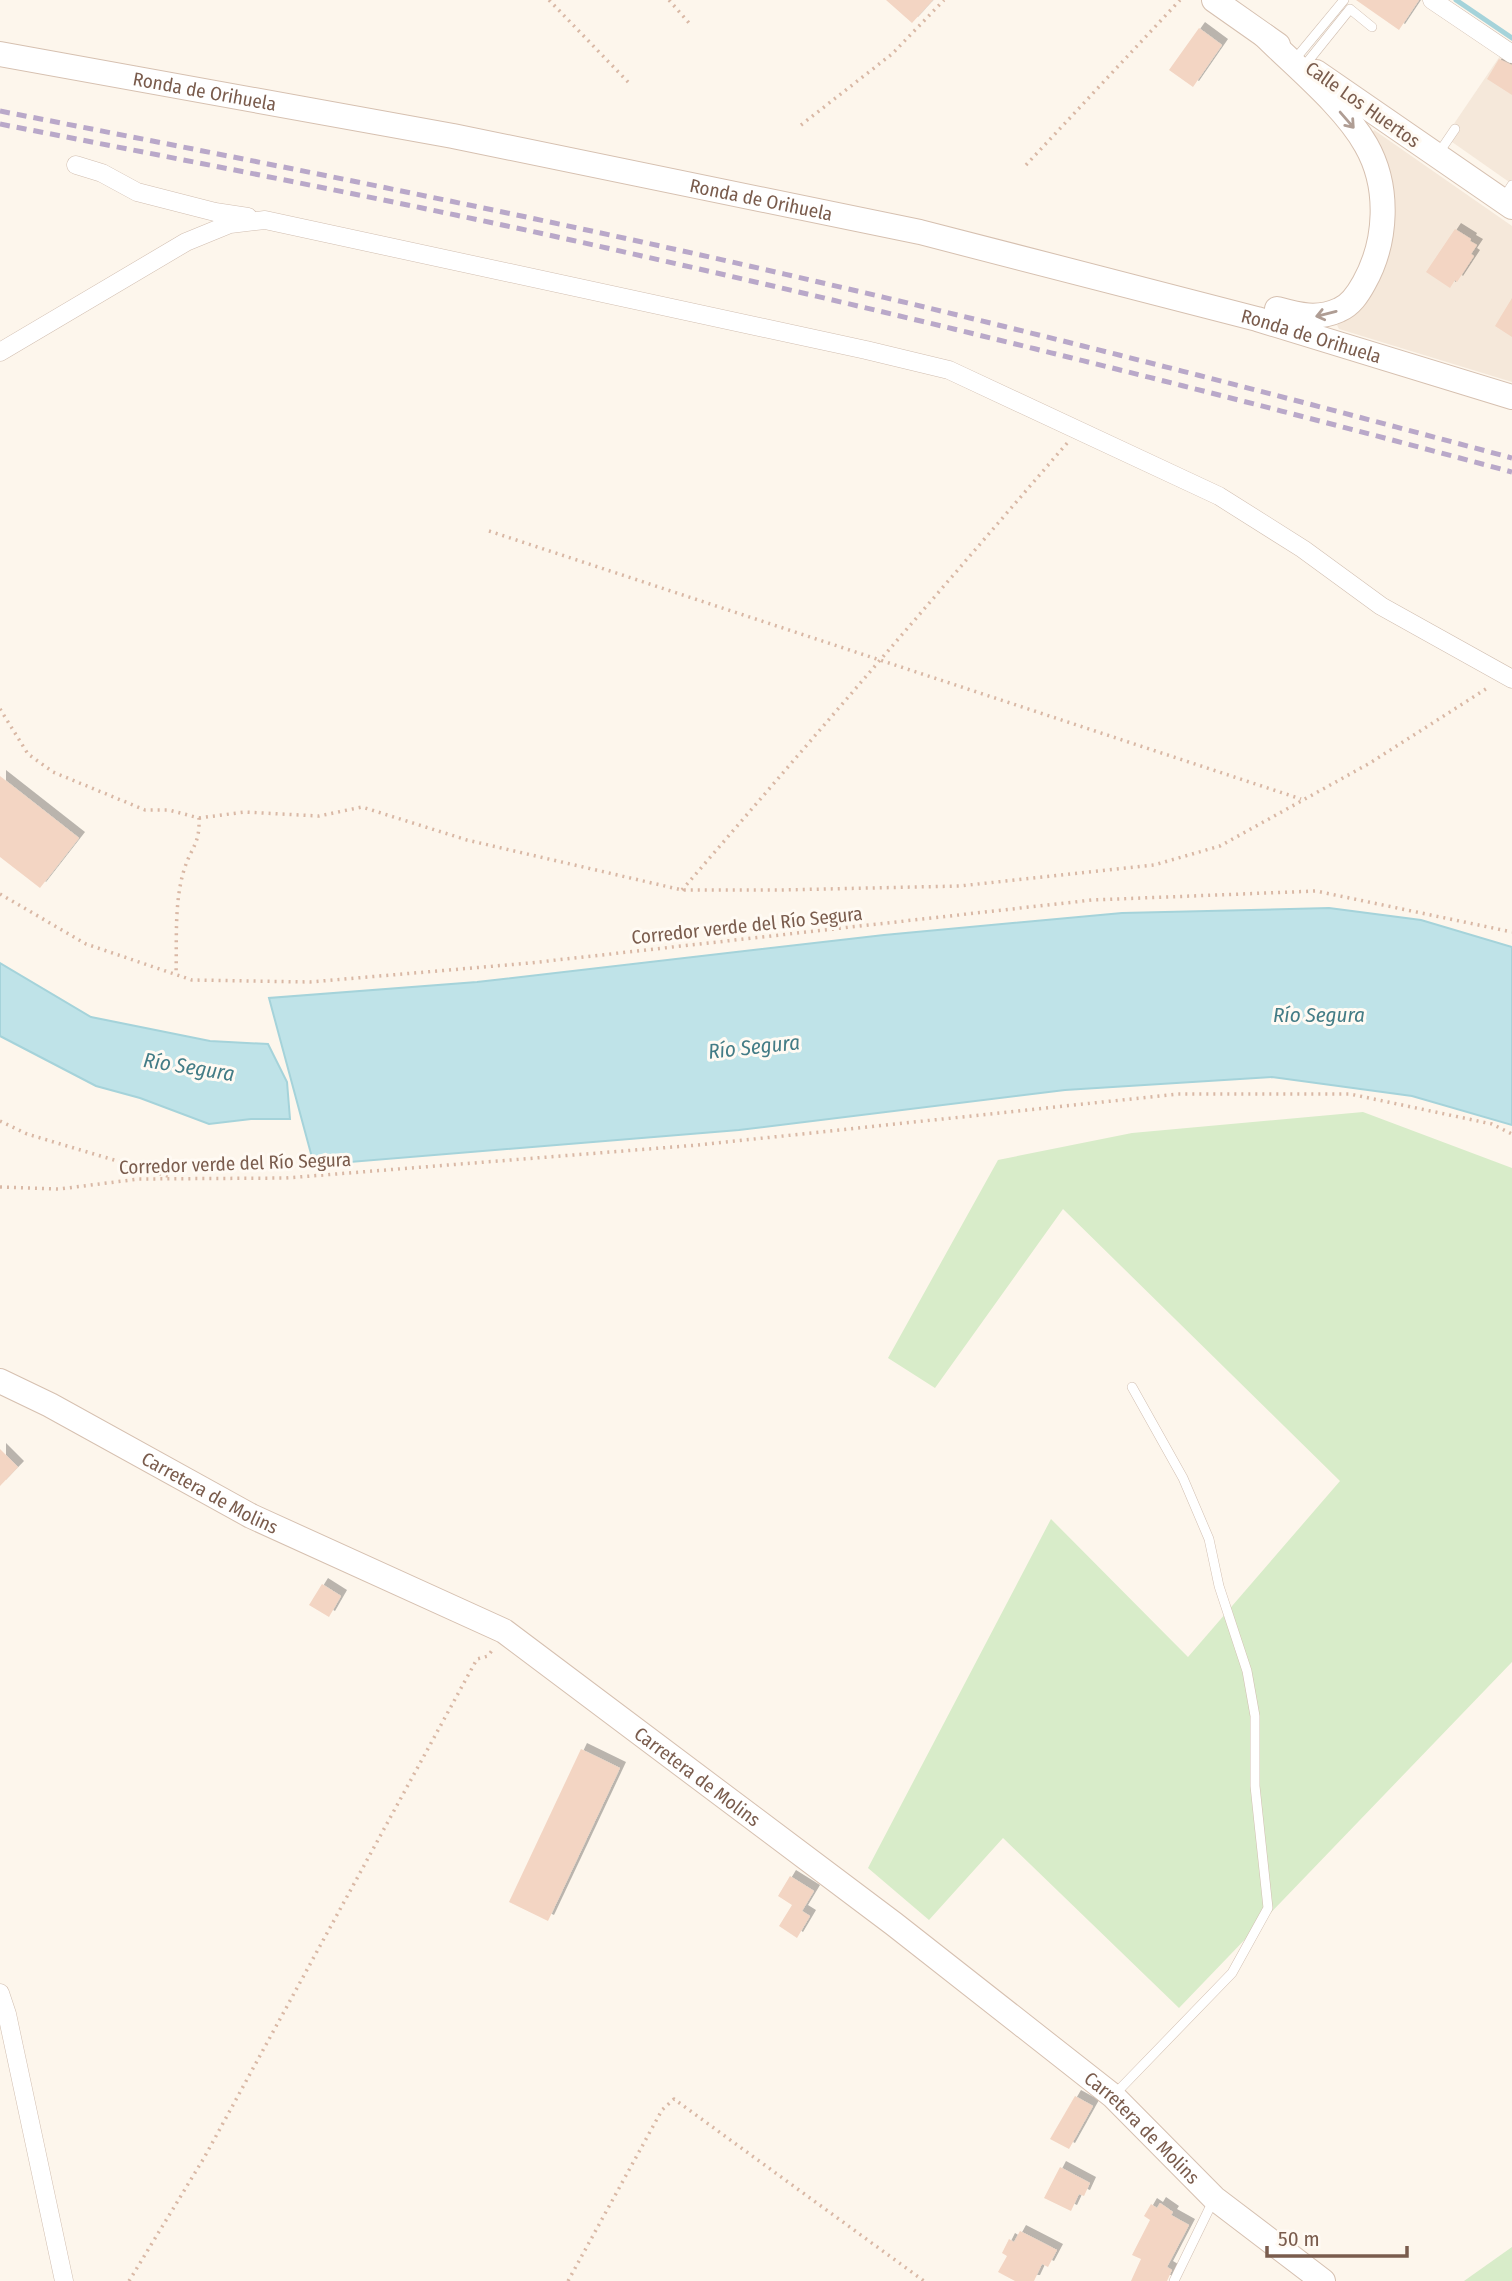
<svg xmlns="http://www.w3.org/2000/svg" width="1512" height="2281" viewBox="0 0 1512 2281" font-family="'Fira Sans Condensed',sans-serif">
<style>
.residential{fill:#f5e8da}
.green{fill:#d8ecc9}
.water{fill:#bfe3e8;stroke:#a5d3da;stroke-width:2}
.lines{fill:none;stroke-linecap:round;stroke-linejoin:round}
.stream{stroke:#a5d3da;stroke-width:5}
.building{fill:#f3d5c3;filter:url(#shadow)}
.lane-casing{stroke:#d1beb0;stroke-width:10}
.street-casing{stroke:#d1beb0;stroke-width:19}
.secondary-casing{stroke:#d6c0b0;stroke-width:26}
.path{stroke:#d9b8a5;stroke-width:3.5;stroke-dasharray:2 5;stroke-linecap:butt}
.lane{stroke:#fff;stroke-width:9}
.street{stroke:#fff;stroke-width:18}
.secondary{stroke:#fff;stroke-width:24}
.rail{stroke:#b9a8c9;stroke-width:5;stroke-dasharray:10 7;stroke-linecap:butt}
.oneway{stroke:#af9d94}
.labels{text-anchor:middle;stroke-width:6;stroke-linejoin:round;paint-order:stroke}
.street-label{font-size:19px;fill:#7a5c4d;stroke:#fffaf3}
.water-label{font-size:21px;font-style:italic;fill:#437c86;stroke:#fffaf3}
</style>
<defs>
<filter id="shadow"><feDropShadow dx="6" dy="-6" stdDeviation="0" flood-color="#0004"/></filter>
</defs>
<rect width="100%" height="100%" fill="#fdf6ec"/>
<g class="residential">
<path d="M 1500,56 L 1512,64 L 1512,184 L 1445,137 Z"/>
<path d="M 1374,130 L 1512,226 L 1512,382 L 1339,329 L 1337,325 L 1356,311 L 1373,291 L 1370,137 Z"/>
</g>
<g class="green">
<path d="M 1363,1112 L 1512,1168 L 1512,1662 L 1179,2008 L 1003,1838 L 929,1920 L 868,1868 L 1051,1519 L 1188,1657 L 1340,1481 L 1063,1209 L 935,1388 L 888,1358 L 998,1160 L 1132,1133 Z"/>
<path d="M 1512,2247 L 1512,2281 L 1464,2281 Z"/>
</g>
<g class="water">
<path d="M 1329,908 L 1421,920 L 1512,947 L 1512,1125 L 1412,1096 L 1272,1077 L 1065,1090 L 739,1130 L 314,1165 L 269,998 L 477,982 L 884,935 L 1122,913 Z"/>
<path d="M 0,963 L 91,1017 L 210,1041 L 268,1044 L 287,1082 L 290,1119 L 251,1119 L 209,1124 L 140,1098 L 96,1086 L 0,1036 Z"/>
</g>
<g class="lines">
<path class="stream" d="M 1456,0 L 1512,38"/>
</g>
<g class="building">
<path d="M 886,0 L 933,0 L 912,23 Z"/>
<path d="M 1356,0 L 1419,0 L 1399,30 Z"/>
<path d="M 1199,28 L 1222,45 L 1193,87 L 1169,70 Z"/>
<path d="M 1499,59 L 1512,65 L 1512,95 L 1487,79 Z"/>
<path d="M 1455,229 L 1471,239 L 1470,241 L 1477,245 L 1471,254 L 1474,256 L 1457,282 L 1455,280 L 1450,288 L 1426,272 Z"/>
<path d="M 1512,298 L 1512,337 L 1495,326 Z"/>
<path d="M 0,776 L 79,838 L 40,888 L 0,857 Z"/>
<path d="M 0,1449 L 18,1467 L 0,1486 Z"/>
<path d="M 322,1584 L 341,1596 L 329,1617 L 309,1605 Z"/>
<path d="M 581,1749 L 620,1768 L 548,1921 L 509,1902 Z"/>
<path d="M 790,1876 L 814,1891 L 802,1911 L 810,1916 L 797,1938 L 779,1926 L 792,1905 L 778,1896 Z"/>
<path d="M 1075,2096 L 1093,2106 L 1069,2149 L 1050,2139 Z"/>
<path d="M 1060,2167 L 1090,2183 L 1084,2196 L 1079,2194 L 1071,2211 L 1044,2198 Z"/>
<path d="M 1160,2203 L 1173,2212 L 1171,2215 L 1189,2225 L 1167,2267 L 1172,2270 L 1167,2281 L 1131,2281 L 1141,2259 L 1132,2255 L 1150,2220 L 1144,2216 L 1151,2204 L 1157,2208 Z"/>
<path d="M 1020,2231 L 1057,2250 L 1048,2267 L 1042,2264 L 1034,2281 L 1015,2281 L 998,2272 L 1007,2256 L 1002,2253 L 1009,2239 L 1014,2242 Z"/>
</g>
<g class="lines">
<g class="lane-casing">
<g id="lane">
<path d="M 1296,58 L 1344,0"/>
<path d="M 1305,65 L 1350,9 L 1372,27"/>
<path d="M 1438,154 L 1455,129"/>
<path d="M 1503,199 L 1512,185"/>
<path d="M 1115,2094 L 1232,1973 L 1268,1908 L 1255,1786 L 1255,1716 L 1247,1671 L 1219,1586 L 1209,1539 L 1183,1478 L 1132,1387"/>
<path d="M 1174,2281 L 1213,2201"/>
</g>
</g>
<g class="street-casing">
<g id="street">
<path d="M 1432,0 L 1512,54"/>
<path d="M 76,165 L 102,173 L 137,192 L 215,212 L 248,217"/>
<path d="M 0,352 L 186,242 L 230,224 L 265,220 L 866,350 L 949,370 L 1219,496 L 1303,549 L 1381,606 L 1512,679"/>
<path d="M 0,1993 L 7,2014 L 64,2281"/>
</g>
</g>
<g class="secondary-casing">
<g id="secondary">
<path d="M 1214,0 L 1278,45"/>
<path d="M 1265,36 C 1297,68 1344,106 1366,145 C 1390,187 1387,242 1364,283 C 1358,294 1351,305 1339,310 C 1317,320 1299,315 1277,309"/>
<path id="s1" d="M 0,54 L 453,136 L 920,232 L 1257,319 L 1512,397"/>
<path d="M 1316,72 L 1512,207"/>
<path id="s2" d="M 0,1381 L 50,1405 L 251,1516 L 504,1631 L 894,1924 L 1113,2096 L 1214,2198 L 1323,2281"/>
</g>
</g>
<g class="path">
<path d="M 549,0 L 629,83"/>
<path d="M 669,0 L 690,24"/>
<path d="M 801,125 L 892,54 L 944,0"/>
<path d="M 1026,165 L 1180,0"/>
<path d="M 489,531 L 1301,799"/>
<path d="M 0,709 L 28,754 L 53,772 L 145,810 L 169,810 L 199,818 C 200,845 191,847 184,870 C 174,903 177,940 176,975"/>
<path d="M 199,818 L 245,812 L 319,816 L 362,807 L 467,840 L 682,890 L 781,890 L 960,886 L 1154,865 L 1220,846 L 1370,763 L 1489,687"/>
<path d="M 682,890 L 1068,442"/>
<path d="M 0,894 L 86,944 L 192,980 L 310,982 L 530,963 L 1092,900 L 1316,891 L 1512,932"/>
<path d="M 0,1121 L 27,1134 L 171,1177"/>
<path d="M 0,1187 L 59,1189 L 139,1179 L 286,1178 L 698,1145 L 1178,1094 L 1350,1094 L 1492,1124 L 1512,1134"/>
<path d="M 129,2281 L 204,2158 L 477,1659 L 488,1656 L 493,1649"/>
<path d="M 568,2281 L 662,2110 L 674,2099 L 924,2281"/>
</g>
<use href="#lane" class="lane"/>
<use href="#street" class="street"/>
<use href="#secondary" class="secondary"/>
<g class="rail">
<path d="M 0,111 C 214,153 428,195 642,242 C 934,306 1223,380 1512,458"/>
<path d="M 0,124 C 214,166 429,207 642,256 C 934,322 1223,394 1512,472"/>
</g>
</g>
<defs><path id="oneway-shaft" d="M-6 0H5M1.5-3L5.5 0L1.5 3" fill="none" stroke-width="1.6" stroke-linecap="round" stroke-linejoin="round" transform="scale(1.75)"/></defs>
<g class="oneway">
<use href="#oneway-shaft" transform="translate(1347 120) rotate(49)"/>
<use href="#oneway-shaft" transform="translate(1326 314) rotate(166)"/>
</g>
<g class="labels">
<g class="street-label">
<text dy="7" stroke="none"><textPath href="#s1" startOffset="208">Ronda de Orihuela</textPath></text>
<text transform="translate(1363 104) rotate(35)" y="7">Calle Los Huertos</text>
<text dy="7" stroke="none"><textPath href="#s1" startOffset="775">Ronda de Orihuela</textPath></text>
<text dy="7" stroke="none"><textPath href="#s1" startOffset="1342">Ronda de Orihuela</textPath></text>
<text transform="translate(747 925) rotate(-6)" y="7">Corredor verde del Río Segura</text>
<text transform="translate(235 1163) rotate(-2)" y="7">Corredor verde del Río Segura</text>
<text dy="7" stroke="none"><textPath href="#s2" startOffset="238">Carretera de Molins</textPath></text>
<text dy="7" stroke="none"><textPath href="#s2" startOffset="805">Carretera de Molins</textPath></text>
<text dy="7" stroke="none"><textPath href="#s2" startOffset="1372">Carretera de Molins</textPath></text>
</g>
<g class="water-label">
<text x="1319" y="1022">Río Segura</text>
<text transform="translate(754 1047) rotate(-6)" y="7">Río Segura</text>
<text transform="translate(189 1067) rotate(9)" y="7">Río Segura</text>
</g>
</g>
<path d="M1267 2246v10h140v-10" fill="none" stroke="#7a5c4d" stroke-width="3.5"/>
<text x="1278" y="2246" font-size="21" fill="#7a5c4d" stroke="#fffaf3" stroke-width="5" paint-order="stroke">50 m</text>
</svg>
